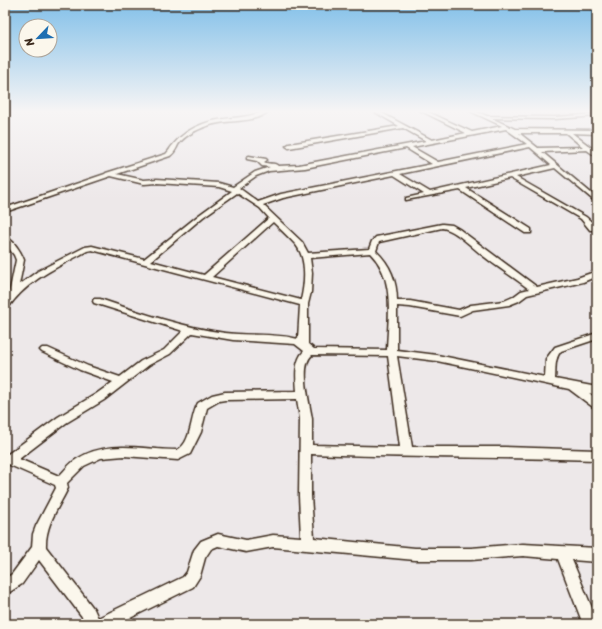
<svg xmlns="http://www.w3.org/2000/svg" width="602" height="629" viewBox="0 0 602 629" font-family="Sriracha,sans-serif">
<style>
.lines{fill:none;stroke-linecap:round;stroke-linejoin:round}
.minor-casing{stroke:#3b2a1e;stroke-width:3}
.minor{fill:#fbf7ec;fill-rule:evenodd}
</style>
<rect width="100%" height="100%" fill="#ede8e9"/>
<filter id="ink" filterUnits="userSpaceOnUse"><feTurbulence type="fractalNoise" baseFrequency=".025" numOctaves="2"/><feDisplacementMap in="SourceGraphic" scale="8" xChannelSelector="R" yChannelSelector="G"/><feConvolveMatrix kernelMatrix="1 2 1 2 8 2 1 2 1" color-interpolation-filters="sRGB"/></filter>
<g filter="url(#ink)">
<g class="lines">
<g class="minor-casing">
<path id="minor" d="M 264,111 L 269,111 C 252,125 227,118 207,126 C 198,129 181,137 177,147 C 175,151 174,153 170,156 L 117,174 L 144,180 L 157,179 L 219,183 L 233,187 L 255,172 L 270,167 L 262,166 L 257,161 L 247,159 L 247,157 L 249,156 L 266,159 L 267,160 L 264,162 C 268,165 274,162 278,166 L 299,165 L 426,141 L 403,128 L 289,148 L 286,146 L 289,144 L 399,126 L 373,111 L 378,111 L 432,140 L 466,133 L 421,111 L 426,111 L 472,132 L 502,126 L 470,111 L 475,111 L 487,116 L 554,117 L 597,114 L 597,116 L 554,119 L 491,118 L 515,129 L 597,130 L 597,134 L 572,133 L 597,152 L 597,157 L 587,150 L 542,152 L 597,198 L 597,203 L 555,168 L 516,177 L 586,217 L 596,226 L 596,230 L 590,230 L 581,219 L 510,178 L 466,188 L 531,229 L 531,233 L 525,233 L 460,190 L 406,200 L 406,198 L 424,194 L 394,175 L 283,198 L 263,205 L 302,242 L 308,253 L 369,249 L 372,241 L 376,237 L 442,224 L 452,225 L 459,229 L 537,287 L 577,278 L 597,271 L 597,276 L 583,282 L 527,295 L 519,301 L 509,305 L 473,310 L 460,316 L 410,307 L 397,306 L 397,350 L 437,355 L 545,377 L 546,359 L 555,347 L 597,333 L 597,339 L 561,351 C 554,359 556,369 555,379 L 597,387 L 597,395 L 589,393 L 597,399 L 597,408 L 593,407 L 569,389 L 437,361 L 397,356 L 412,447 L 504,447 L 597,450 L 597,460 C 501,457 407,458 311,454 L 311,496 L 314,538 L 415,548 L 471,548 L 523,544 L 597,548 L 597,562 L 572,560 L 597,620 L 597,624 L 583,624 L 558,559 L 523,556 L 471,560 L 415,560 L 273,547 L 246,552 L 218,546 L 211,549 L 205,558 L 200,576 L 193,587 L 118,624 L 84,624 L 83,618 L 39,560 L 22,584 L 5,595 L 5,579 L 12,574 L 32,547 L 33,534 L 36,526 L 56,488 L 55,485 L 5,463 L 5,453 L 8,454 L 58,417 L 96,394 L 113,382 L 80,370 L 42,352 L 40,350 L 42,348 L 48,348 L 88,366 L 120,377 L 141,361 L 164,350 L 183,331 L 94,303 L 93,301 L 94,299 L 100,299 C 141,313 182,327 225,333 C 248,336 276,333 298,339 L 300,305 L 92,250 L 87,251 C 58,267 27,280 8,308 L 5,309 L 5,300 L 9,294 L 16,260 L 14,255 L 5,243 L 5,237 C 14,240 21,252 24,260 L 19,285 L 38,271 L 85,247 L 92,246 L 144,259 L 199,215 L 232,191 L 219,187 L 157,183 L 144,184 L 111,176 L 5,212 L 5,208 L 105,174 L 106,173 L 166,154 C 170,150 170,148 173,145 C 181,135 192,128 203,124 C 223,116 245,120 264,111 ZM 506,129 L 527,144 L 438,162 L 412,147 ZM 519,133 L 566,133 L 583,147 L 538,148 ZM 530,147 L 551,165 L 430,192 L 400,174 ZM 406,148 L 432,164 L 281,194 L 258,202 L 239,188 L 256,176 L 269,171 L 305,168 ZM 237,193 L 260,208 L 269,218 L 204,275 L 151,261 L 203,217 ZM 273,222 C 281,230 289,237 296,245 C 307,259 305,283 301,300 L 212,277 ZM 442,228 C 457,230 473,249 486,258 C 500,269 515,278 529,289 L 521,291 L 513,297 L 504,301 L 471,305 L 459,310 L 410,301 L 397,301 C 397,281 390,264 376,251 L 379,242 ZM 370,253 C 396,279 388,316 387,350 L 314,349 L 308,344 L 308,304 L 311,292 L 312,273 L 310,258 ZM 192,333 L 233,340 L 295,344 L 304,351 C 294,361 296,378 297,391 L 225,392 L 212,395 L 198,403 C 190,417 192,443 177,450 C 143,450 108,439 77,459 C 70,463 65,470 59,476 L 19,459 L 66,423 L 104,400 L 149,365 L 170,354 ZM 312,355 L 388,356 L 400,447 L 312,445 C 312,436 312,428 312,419 C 310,404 299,366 312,355 ZM 297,399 L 300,419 L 299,496 L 301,537 L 273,535 L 246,540 L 218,534 L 201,541 L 194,550 L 187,572 L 183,577 L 98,618 L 94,609 L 46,547 C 45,525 59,507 68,488 L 67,483 L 84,466 L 101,458 L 124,456 L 178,460 L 190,454 L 201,432 L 207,408 L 219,401 L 225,400 Z"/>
</g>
<use href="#minor" class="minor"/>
</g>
</g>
<linearGradient id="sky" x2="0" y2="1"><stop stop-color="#82c0e9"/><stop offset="0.56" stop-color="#f7f5f5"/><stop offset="1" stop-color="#f7f5f5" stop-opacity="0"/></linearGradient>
<rect width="602" height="199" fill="url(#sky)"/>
<rect width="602" height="629" fill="none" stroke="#fbf7ec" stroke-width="20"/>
<rect x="10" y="10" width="582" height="609" fill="none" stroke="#3b2a1e" stroke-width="1.5" filter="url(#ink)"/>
<g transform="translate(38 38) rotate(245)"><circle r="19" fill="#fbf7ec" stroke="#aea59a"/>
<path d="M0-3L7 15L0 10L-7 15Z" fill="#1f6fb2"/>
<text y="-6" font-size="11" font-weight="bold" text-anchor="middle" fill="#3b2a1e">N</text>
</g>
</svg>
